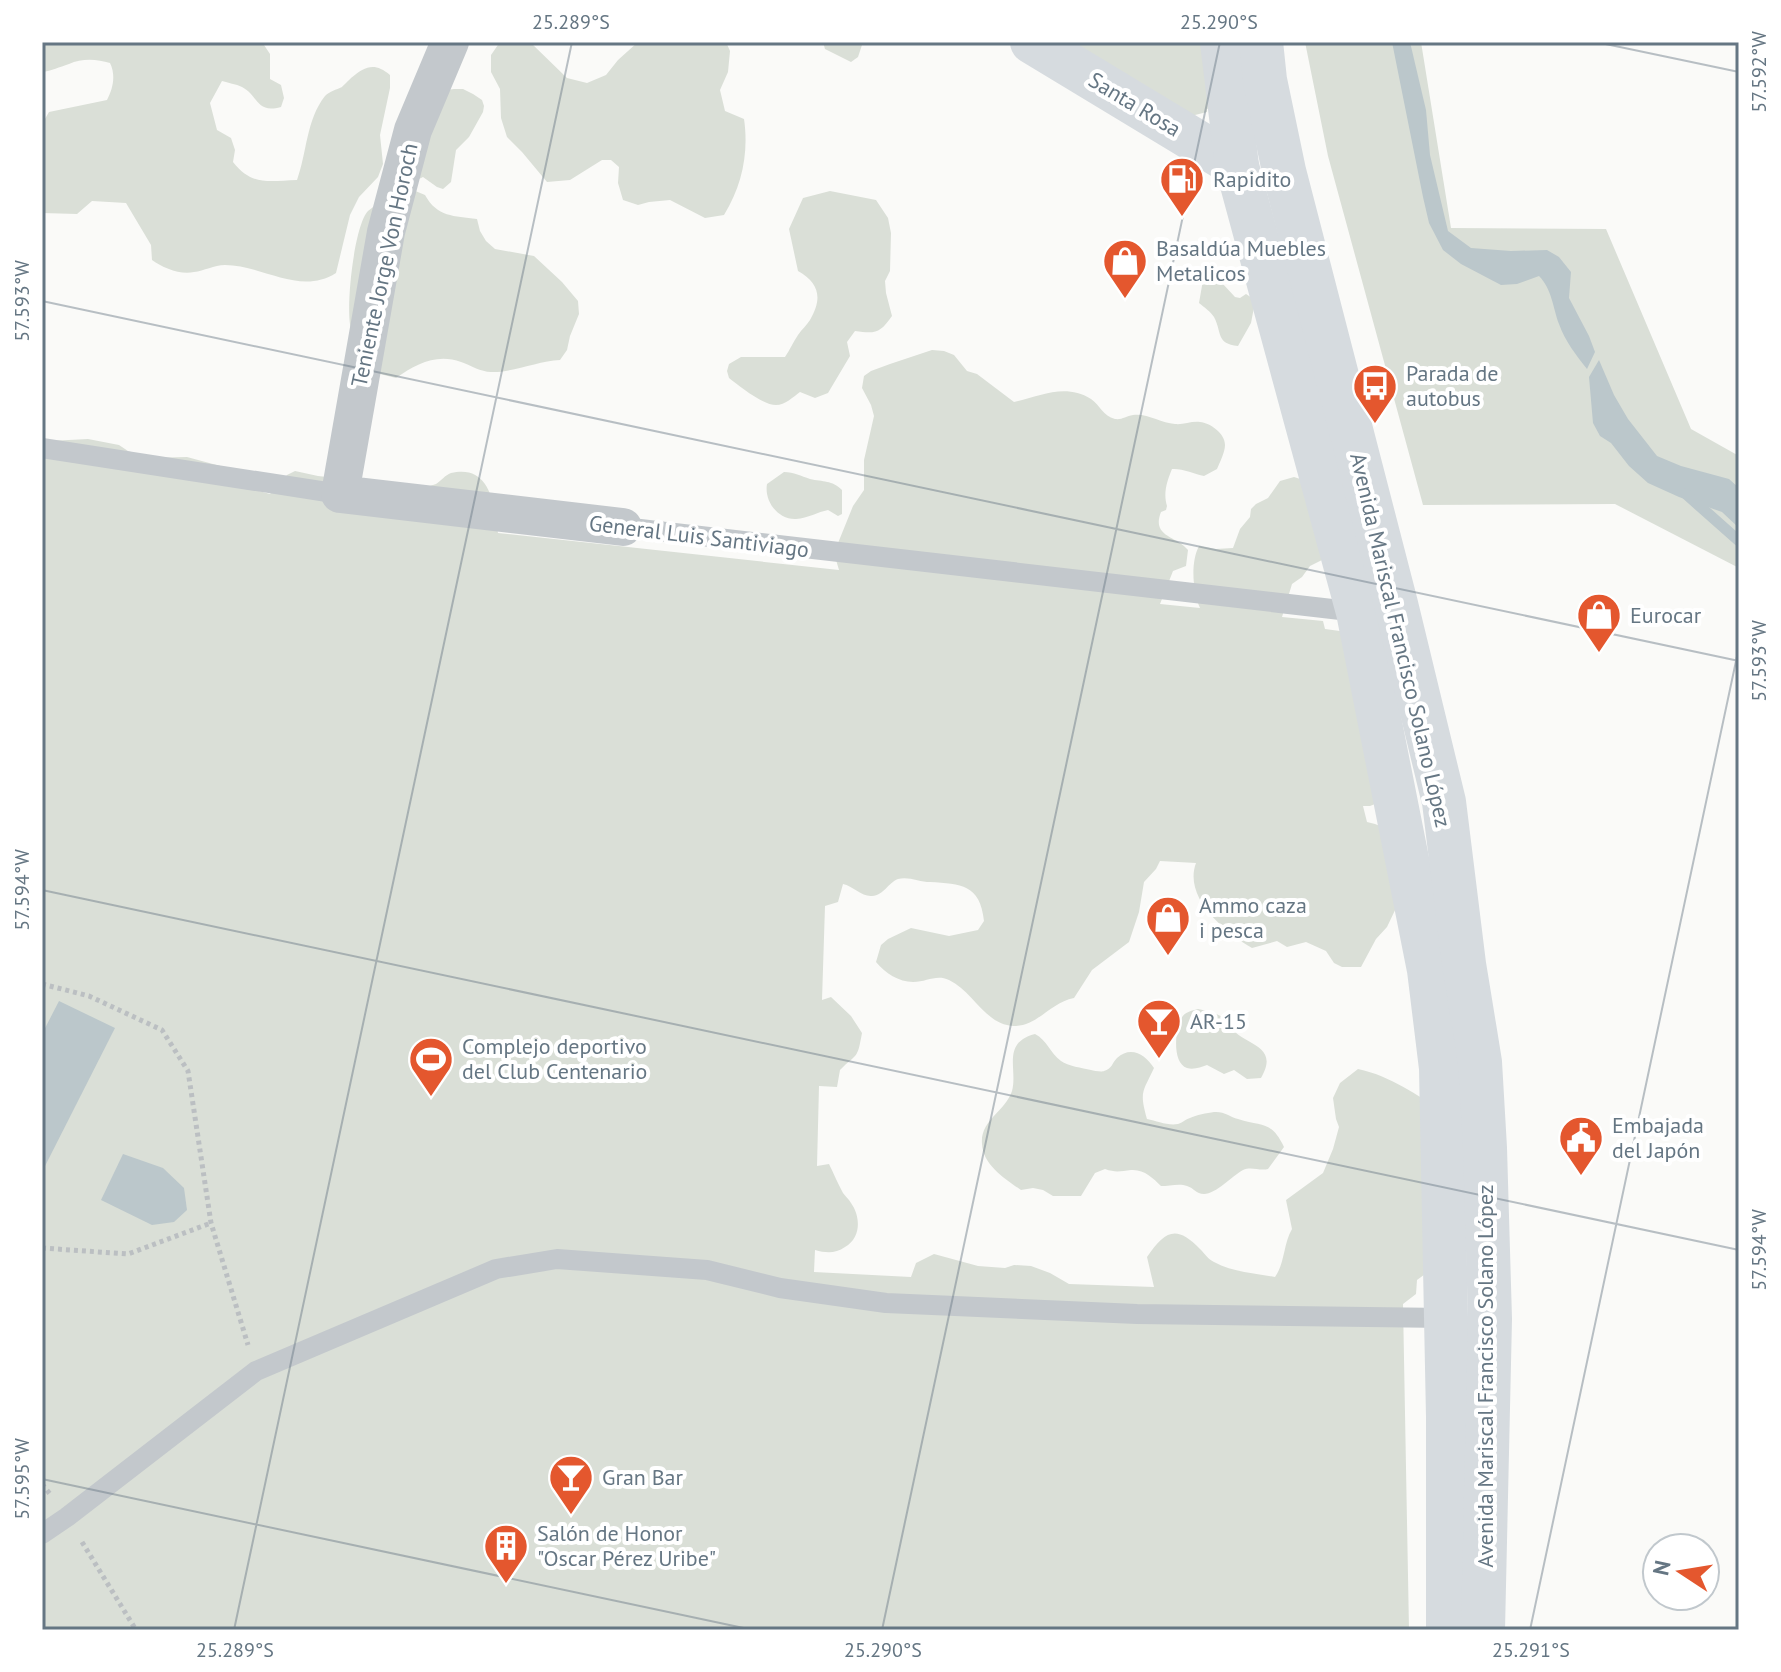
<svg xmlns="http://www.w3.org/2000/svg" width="1781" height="1672" viewBox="0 0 1781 1672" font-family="'PT Sans',sans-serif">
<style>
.green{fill:#dadfd7}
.water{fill:#bbc7cb}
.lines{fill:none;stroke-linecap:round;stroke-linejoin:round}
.stream{stroke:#bbc7cb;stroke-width:11}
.path{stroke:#bbbfc2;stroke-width:5;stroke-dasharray:4 4;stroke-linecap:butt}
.lane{stroke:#c3c8cc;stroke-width:20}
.street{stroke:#c3c8cc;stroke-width:38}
.secondary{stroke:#d6dbdf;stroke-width:44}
.highway{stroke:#d6dbdf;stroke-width:44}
.ticks{fill:none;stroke:#657683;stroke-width:2;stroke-opacity:0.45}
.labels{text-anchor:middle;stroke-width:8;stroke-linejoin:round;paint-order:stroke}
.street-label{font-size:22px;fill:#657683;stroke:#fff}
.poi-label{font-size:22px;fill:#657683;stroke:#fff;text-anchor:start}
.neatline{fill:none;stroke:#657683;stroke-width:3}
.ticks-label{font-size:20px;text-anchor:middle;fill:#657683}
</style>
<rect width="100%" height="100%" fill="#fafaf8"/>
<g class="green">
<path d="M 42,42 L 262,42 L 270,54 L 270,79 L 281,85 L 284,98 L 281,107 C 256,114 259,96 242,87 C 236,84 228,83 222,81 L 210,103 L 217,130 L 231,138 L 235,150 L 233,162 C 252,186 268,181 297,180 C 307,153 306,120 325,96 C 330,91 336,90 342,87 C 343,86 350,79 351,78 C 365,66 375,62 390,75 L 390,88 L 380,135 L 383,164 L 378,177 L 359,197 L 350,215 L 336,273 C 300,296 262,265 225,265 C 214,265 204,271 194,272 C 180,275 163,268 152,260 L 151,245 L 126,203 L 92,201 L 77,214 L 42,213 L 42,124 L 49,112 L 107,100 C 113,89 116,75 110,63 C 97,59 82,58 69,64 C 59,67 52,71 42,72 Z"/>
<path d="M 500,42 L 530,42 L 567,78 L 587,83 L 606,75 L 618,60 L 638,42 L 726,42 L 730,51 L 728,72 L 720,90 L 725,111 L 744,119 C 749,153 742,186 724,215 L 705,218 L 670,200 L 649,202 L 638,205 L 623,200 L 618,183 L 619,167 L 611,160 L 602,160 L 570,180 L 547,182 L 522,152 L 507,137 L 501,118 L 500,89 L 491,72 L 491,55 Z"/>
<path d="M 823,42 L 863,42 L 858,57 L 851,62 L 825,49 Z"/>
<path d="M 1067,42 L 1210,42 L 1210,108 L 1207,109 L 1207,112 L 1191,116 Z"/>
<path d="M 1305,42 L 1421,42 L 1451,228 L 1606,229 L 1691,429 L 1739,456 L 1739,568 L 1615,504 L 1423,505 L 1328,156 Z"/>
<path d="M 454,89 L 463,89 L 473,94 L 482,100 L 484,106 L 483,112 L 469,137 L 456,150 L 451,182 L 443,189 L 437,187 L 423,177 L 417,180 L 440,91 Z"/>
<path d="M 413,190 L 425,195 C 437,217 454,216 477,219 L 480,231 L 486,241 L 495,249 L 534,256 L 562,282 L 578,301 L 579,314 L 570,336 L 567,350 L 560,360 C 538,361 511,373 491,372 C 481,372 470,365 461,362 C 437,353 416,364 396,378 L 380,374 C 371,360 359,347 352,332 C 344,315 354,225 368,211 C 379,201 399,196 413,190 Z"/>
<path d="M 830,191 L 876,200 L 888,218 L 891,233 L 890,271 L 885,281 L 886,293 L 892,316 C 880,333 876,334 855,331 L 847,342 L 850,356 L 828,393 L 815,398 L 800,392 C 793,397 785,405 776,405 C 763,405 739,386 729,378 L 727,371 L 729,364 L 741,357 L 785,357 C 790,350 793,342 798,335 C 802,329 807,325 810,320 C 823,298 819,283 798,271 L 789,229 L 803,198 Z"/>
<path d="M 1213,274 L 1219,275 L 1222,283 L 1235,297 L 1240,298 L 1246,294 L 1252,298 L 1255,302 L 1251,323 L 1238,346 C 1216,344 1222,332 1214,317 C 1210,311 1205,308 1199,303 L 1203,280 L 1206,275 Z"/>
<path d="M 932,350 L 944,351 L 954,355 L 967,371 L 977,374 L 1014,402 C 1041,396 1065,383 1091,399 C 1100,405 1103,416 1115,419 C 1122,420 1126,416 1133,415 C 1147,413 1161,423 1175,424 C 1183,425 1191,421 1200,422 C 1210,423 1225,433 1225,445 C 1225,452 1220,462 1217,469 L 1204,476 C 1195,474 1181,468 1172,469 C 1167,481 1163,493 1167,506 L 1166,510 L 1161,512 C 1151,537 1177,536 1188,550 L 1186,566 L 1173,571 L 1160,604 L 1200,608 C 1193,592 1190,563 1199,546 L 1216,549 L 1233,548 L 1240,529 L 1250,517 L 1251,509 L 1256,504 L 1268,498 L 1280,481 L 1294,477 L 1313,483 L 1336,553 L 1310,566 L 1302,577 L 1292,584 L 1282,617 L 1323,621 L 1325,629 L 1362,634 L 1395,796 L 1370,806 L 1363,806 L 1367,822 L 1375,824 L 1400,834 L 1397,906 L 1387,927 L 1376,939 L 1361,967 L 1342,967 L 1334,963 L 1326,951 L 1306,942 L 1287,947 L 1277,941 L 1252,948 C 1225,932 1183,898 1196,863 L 1160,861 L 1156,869 L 1144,882 L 1139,912 L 1129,942 L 1092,970 L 1074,998 C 1051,1002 1038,1026 1014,1026 C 985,1025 973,991 949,980 C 936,974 927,982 913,982 C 899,982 885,973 876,962 L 881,945 L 888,939 L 911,928 L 949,936 L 978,930 L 984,921 C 980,884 961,884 930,882 C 920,882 908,876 898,879 C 888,883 884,895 872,896 C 862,897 853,886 843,884 L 838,902 L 825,906 L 822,1000 L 831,997 L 851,1016 L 862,1033 C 857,1060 858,1052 840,1070 L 837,1087 L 819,1086 L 817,1166 L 829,1164 C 834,1174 838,1184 843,1193 C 845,1196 849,1199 851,1203 C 861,1217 861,1238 845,1247 C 835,1254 826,1253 815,1250 L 814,1272 L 911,1277 L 916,1263 L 934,1254 L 978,1266 L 1005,1268 L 1014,1265 L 1031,1266 L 1050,1273 L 1069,1284 L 1154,1287 L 1147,1257 C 1165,1231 1176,1224 1200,1249 C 1205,1254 1208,1259 1214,1262 C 1232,1272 1254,1273 1275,1277 C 1285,1263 1283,1245 1292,1229 L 1286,1200 L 1323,1173 L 1333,1149 L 1339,1127 L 1336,1119 L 1333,1098 L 1340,1083 L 1358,1069 C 1391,1076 1416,1095 1445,1112 L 1432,1269 L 1417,1280 L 1416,1294 L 1403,1304 L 1409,1630 L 42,1630 L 42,440 L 49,441 L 88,439 L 119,445 L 128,451 L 148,458 L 187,457 L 224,467 L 259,491 L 270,494 L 287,475 L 295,471 L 318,476 L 424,488 C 425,488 435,484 436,484 C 441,481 445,475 451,473 C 491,464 494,505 498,533 L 839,570 L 834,553 L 853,506 L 864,490 L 864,460 L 874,416 L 871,405 L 862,388 L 864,376 L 871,371 L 890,364 Z"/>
<path d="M 784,472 C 794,472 801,476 810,479 C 823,482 832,480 842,490 L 842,514 L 838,516 L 828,510 C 818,512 808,518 796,519 C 778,520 764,501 767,484 Z"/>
<path d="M 1198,1009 L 1212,1012 L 1227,1019 C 1234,1047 1283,1040 1261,1078 L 1247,1079 L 1234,1070 L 1224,1074 L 1207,1065 C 1201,1067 1194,1070 1187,1068 C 1172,1063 1175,1030 1181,1019 C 1184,1012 1191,1011 1198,1009 Z"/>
<path d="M 1035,1034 C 1047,1040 1050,1053 1061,1061 C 1068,1066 1082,1068 1091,1070 C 1094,1071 1102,1072 1104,1071 C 1112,1069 1112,1063 1117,1058 C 1131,1045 1146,1055 1154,1068 C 1143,1092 1139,1091 1147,1119 C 1157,1121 1168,1126 1178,1124 C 1184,1122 1184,1120 1190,1118 C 1196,1115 1207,1113 1214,1112 C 1224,1111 1230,1117 1238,1119 C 1262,1127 1271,1120 1284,1147 L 1268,1169 C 1259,1171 1251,1166 1243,1170 C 1232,1176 1216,1194 1204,1194 C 1196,1194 1194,1188 1187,1186 C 1180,1183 1169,1186 1161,1186 C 1153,1178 1144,1169 1131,1170 C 1121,1171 1116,1173 1105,1169 L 1095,1173 L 1081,1196 L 1053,1196 L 1043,1190 L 1033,1188 L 1021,1190 C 1005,1179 983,1165 982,1144 C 980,1120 1005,1112 1012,1091 C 1018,1069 1001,1043 1035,1034 Z"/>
</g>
<g class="water">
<path d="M 1392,42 L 1410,42 L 1426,110 L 1430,155 L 1448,231 L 1471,248 L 1511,251 L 1547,250 L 1559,257 L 1571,272 L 1569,298 L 1589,336 L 1595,352 L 1587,369 C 1576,355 1565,341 1559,324 C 1553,308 1552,289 1539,276 L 1517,284 L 1501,285 L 1461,264 L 1443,250 L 1429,223 L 1423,197 Z"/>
<path d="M 1599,360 L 1614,395 L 1628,419 L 1657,456 L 1681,466 L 1729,479 L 1739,488 L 1739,528 L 1722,512 L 1679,497 L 1648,483 L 1629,466 L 1611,443 L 1600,436 L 1593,423 L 1589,377 Z"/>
<path d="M 59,1001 L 115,1028 L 42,1172 L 42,1034 Z"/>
<path d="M 123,1154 L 163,1168 L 184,1188 L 187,1210 L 174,1222 L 152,1225 L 101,1200 Z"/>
</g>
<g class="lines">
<path class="stream" d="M 1686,494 L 1739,541"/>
<g class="path">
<path d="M 42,984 L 89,996 L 162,1030 L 188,1071 L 211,1223 L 248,1345"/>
<path d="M 42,1248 L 128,1254 L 211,1223"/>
<path d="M 42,1484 L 50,1494"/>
<path d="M 82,1542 L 136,1630"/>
</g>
<g class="lane">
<path d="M 42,448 L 340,494"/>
<path d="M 623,527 L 1358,612"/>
<path d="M 42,1534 L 67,1517 L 256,1371 L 496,1269 L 557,1259 L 707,1270 L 780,1288 L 886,1303 L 1137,1314 L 1446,1318"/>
</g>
<path class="street" d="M 450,42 L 413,130 L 386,232 L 340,494 L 623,527"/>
<path class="secondary" d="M 1032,42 L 1237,166"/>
<g class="highway">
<path d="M 1222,42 L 1237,166 L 1358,612 L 1429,970 L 1441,1068 L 1448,1417 L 1448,1630"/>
<path d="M 1261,42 L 1265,80 L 1284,171 L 1396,604 L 1444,802 L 1464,964 L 1480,1062 L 1485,1148 L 1490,1319 L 1483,1630"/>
</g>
</g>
<path class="ticks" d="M 1596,42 L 1739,72M 42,301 L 1739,661M 42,890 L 1739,1250M 42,1479 L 753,1630M 234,1630 L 572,42M 882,1630 L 1220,42M 1530,1630 L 1739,647"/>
<defs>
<g id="fuel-pin" transform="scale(2.3)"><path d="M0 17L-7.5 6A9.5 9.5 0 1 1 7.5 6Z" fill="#e4572e" stroke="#fff"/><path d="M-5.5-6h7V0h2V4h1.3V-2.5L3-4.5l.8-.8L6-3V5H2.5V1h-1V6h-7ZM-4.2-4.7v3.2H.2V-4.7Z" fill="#fff"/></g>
<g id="shop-pin" transform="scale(2.3)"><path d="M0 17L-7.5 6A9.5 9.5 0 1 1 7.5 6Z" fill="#e4572e" stroke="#fff"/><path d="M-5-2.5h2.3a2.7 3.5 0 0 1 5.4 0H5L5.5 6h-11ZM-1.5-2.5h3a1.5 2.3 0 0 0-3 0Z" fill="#fff"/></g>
<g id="bus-pin" transform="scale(2.3)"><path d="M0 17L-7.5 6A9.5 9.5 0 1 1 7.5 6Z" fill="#e4572e" stroke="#fff"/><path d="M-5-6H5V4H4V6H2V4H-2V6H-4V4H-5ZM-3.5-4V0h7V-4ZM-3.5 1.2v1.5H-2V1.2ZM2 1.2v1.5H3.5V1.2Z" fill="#fff"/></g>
<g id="bar-pin" transform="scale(2.3)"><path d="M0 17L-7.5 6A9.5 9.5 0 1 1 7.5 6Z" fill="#e4572e" stroke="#fff"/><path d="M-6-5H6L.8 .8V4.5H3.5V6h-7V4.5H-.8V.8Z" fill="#fff"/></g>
<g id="stadium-pin" transform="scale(2.3)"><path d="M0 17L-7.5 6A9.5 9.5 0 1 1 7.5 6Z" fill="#e4572e" stroke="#fff"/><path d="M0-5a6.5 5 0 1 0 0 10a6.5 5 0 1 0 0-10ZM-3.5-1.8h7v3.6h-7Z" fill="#fff"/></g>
<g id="civic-pin" transform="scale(2.3)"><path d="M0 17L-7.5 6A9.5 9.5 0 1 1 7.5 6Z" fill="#e4572e" stroke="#fff"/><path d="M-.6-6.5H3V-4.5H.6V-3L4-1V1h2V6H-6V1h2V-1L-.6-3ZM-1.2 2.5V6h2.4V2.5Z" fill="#fff"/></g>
<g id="building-pin" transform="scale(2.3)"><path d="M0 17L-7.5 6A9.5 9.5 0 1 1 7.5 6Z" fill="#e4572e" stroke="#fff"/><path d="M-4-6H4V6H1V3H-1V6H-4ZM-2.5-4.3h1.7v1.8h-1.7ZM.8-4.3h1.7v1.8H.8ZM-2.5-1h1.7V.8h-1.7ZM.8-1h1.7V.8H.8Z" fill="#fff"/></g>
</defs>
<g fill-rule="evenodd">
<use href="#fuel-pin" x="1182" y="179"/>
<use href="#shop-pin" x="1125" y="261"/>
<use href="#bus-pin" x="1375" y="386"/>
<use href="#shop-pin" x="1599" y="615"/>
<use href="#shop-pin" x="1168" y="918"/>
<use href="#bar-pin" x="1159" y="1021"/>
<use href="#stadium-pin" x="431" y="1059"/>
<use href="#civic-pin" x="1581" y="1138"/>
<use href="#bar-pin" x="571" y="1477"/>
<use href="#building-pin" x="506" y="1546"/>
</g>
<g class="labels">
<g class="street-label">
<text transform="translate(1135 104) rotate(31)" y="8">Santa Rosa</text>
<text transform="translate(384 265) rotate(-78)" y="8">Teniente Jorge Von Horoch</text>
<text transform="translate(699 536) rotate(7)" y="8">General Luis Santiviago</text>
<text transform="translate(1401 640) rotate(77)" y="8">Avenida Mariscal Francisco Solano López</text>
<text transform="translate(1485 1376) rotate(-90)" y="8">Avenida Mariscal Francisco Solano López</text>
</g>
<g class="poi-label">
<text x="1213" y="187">Rapidito</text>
<text x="1156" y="256">Basaldúa Muebles<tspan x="1156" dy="25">Metalicos</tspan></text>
<text x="1406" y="381">Parada de<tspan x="1406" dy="25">autobus</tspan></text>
<text x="1630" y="623">Eurocar</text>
<text x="1199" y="913">Ammo caza<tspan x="1199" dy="25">i pesca</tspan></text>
<text x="1190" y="1029">AR-15</text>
<text x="462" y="1054">Complejo deportivo<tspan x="462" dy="25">del Club Centenario</tspan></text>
<text x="1612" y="1133">Embajada<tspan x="1612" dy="25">del Japón</tspan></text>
<text x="602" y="1485">Gran Bar</text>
<text x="537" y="1541">Salón de Honor<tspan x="537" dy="25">"Oscar Pérez Uribe"</tspan></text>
</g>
</g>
<rect width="1781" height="1672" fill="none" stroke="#ffffff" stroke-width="88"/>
<g transform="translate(1681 1572) rotate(282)"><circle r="38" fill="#ffffff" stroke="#c1c8cd" stroke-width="2"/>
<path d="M0-6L14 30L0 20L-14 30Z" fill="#e4572e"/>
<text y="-12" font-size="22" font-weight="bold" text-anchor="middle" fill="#657683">N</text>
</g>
<rect x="44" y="44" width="1693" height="1584" class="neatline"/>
<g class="ticks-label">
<text x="571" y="29">25.289°S</text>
<text x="1219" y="29">25.290°S</text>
<text transform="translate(1759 72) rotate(-90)" y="7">57.592°W</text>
<text transform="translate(22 301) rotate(-90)" y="7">57.593°W</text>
<text transform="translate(1759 661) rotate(-90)" y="7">57.593°W</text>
<text transform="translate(22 890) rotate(-90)" y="7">57.594°W</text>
<text transform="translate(1759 1250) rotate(-90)" y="7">57.594°W</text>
<text transform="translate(22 1479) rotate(-90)" y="7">57.595°W</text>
<text x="235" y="1657">25.289°S</text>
<text x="883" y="1657">25.290°S</text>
<text x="1531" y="1657">25.291°S</text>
</g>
</svg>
